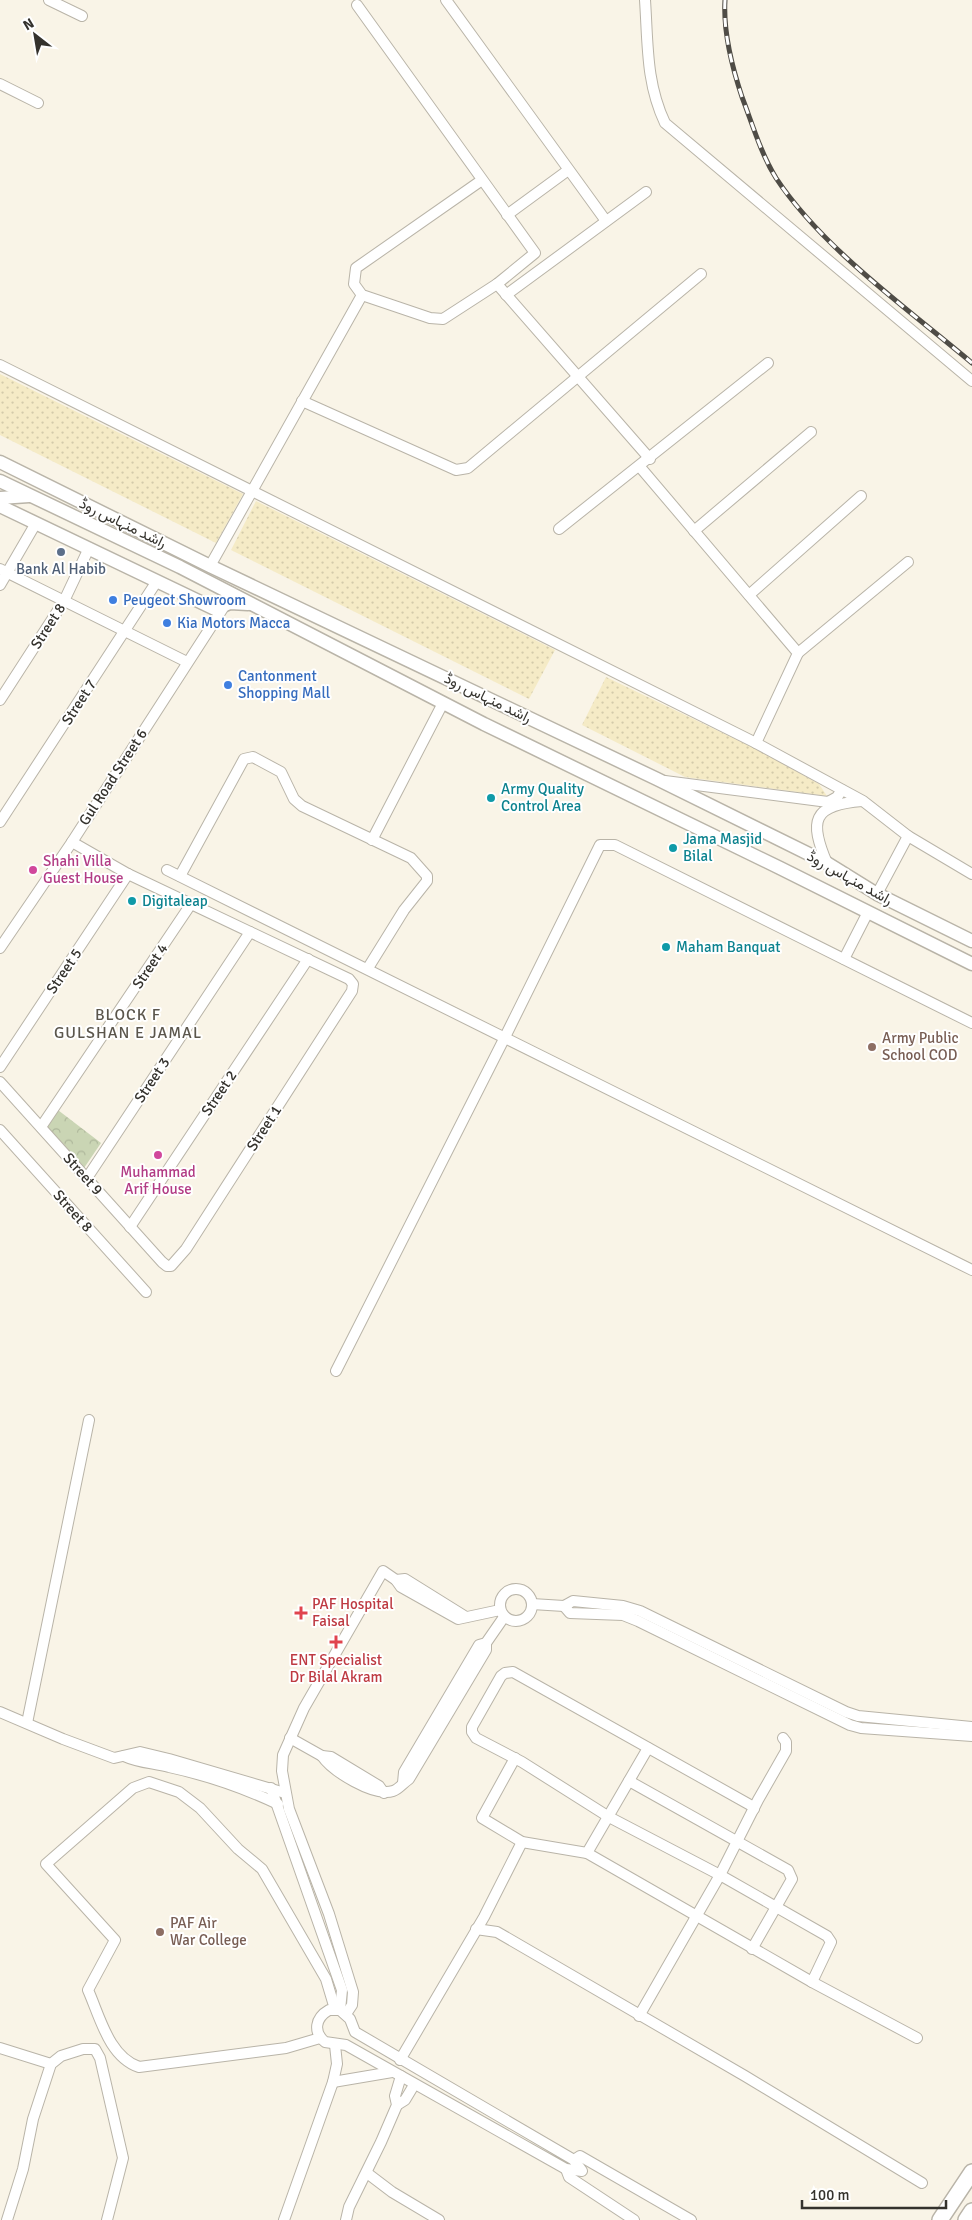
<svg xmlns="http://www.w3.org/2000/svg" width="972" height="2220" viewBox="0 0 972 2220" font-family="Signika,Vazirmatn,sans-serif">
<style>
.sand{fill:url(#sand-dots)}
.park{fill:url(#park-crowns)}
.lines{fill:none;stroke-linecap:round;stroke-linejoin:round}
.minor-casing{stroke:#b9b4a8;stroke-width:12}
.major-casing{stroke:#b9b4a8;stroke-width:15}
.highway-casing{stroke:#b9b4a8;stroke-width:18}
.minor{stroke:#fff;stroke-width:10}
.major{stroke:#fff;stroke-width:12}
.highway{stroke:#fff;stroke-width:15}
.rail-casing{stroke:#4f4c46;stroke-width:5}
.rail{stroke:#fff;stroke-width:3;stroke-dasharray:9;stroke-linecap:butt}
.service-dot{fill:#5c6f8a;stroke:#fff;stroke-width:2}
.shop-dot{fill:#3f7fe0;stroke:#fff;stroke-width:2}
.culture-dot{fill:#0f9aa8;stroke:#fff;stroke-width:2}
.hotel-dot{fill:#d1479c;stroke:#fff;stroke-width:2}
.education-dot{fill:#8d6e63;stroke:#fff;stroke-width:2}
.health-dot{fill:#e0444e;stroke:#fff;stroke-width:2}
.labels{text-anchor:middle;stroke-width:4;stroke-linejoin:round;paint-order:stroke}
.street-label{font-size:15px;fill:#34322d;stroke:#fff}
.service-label{font-size:15px;fill:#4e5e75;stroke:#fff}
.shop-label{font-size:15px;fill:#366cbe;stroke:#fff;text-anchor:start}
.culture-label{font-size:15px;fill:#0d838f;stroke:#fff;text-anchor:start}
.hotel-label{font-size:15px;fill:#b23c85;stroke:#fff;text-anchor:start}
.education-label{font-size:15px;fill:#785e54;stroke:#fff;text-anchor:start}
.health-label{font-size:15px;fill:#be3a42;stroke:#fff;text-anchor:start}
.neighbourhood-label{font-size:16px;letter-spacing:1px;fill:#5b564c;stroke:#fff}
</style>
<defs>
<pattern id="sand-dots" width="8" height="8" patternUnits="userSpaceOnUse" patternTransform="scale(1.25)"><rect width="8" height="8" fill="#f5ebc6"/><path d="M2 2h.1M6 6h.1" fill="none" stroke="#d3caaa" stroke-width="1.8" stroke-linecap="round"/></pattern>
<pattern id="park-crowns" width="20" height="18" patternUnits="userSpaceOnUse" patternTransform="scale(1.25)"><rect width="20" height="18" fill="#cad5b4"/><path d="M2 6a3 3 0 1 1 6 0M12 15a3 3 0 1 1 6 0" fill="none" stroke="#aeb79b"/></pattern>
</defs>
<rect width="100%" height="100%" fill="#f9f4e7"/>
<g class="sand">
<path d="M 0,374 L 243,494 L 216,543 L 0,435 Z"/>
<path d="M 256,501 L 555,650 L 529,699 L 231,550 Z"/>
<path d="M 606,677 L 760,751 L 819,784 L 827,796 L 685,777 L 582,725 Z"/>
</g>
<path class="park" d="M 54,1107 L 101,1143 L 82,1171 L 41,1127 Z"/>
<g class="lines">
<g class="minor-casing">
<g id="minor">
<path d="M 49,0 L 82,16"/>
<path d="M 446,0 L 606,221"/>
<path d="M 645,0 C 648,44 646,83 665,123 L 972,381"/>
<path d="M 357,5 L 535,253 L 497,284 L 443,319 L 430,318 L 362,295 L 354,284 L 356,268 L 482,180"/>
<path d="M 0,84 L 38,103"/>
<path d="M 507,215 L 567,171"/>
<path d="M 497,284 L 650,459"/>
<path d="M 506,295 L 646,192"/>
<path d="M 0,365 L 756,743 L 863,801 L 908,836 L 877,894"/>
<path d="M 302,401 L 456,470 L 468,468 L 701,274"/>
<path d="M 640,467 L 798,653 L 756,743"/>
<path d="M 559,529 L 768,363"/>
<path d="M 694,531 L 811,432"/>
<path d="M 210,566 L 362,295"/>
<path d="M 0,569 L 187,662"/>
<path d="M 0,585 L 36,523"/>
<path d="M 749,595 L 861,496"/>
<path d="M 798,653 L 908,562"/>
<path d="M 0,700 L 64,601 L 89,548"/>
<path d="M 665,781 L 828,802 L 837,797 L 842,790"/>
<path d="M 0,822 L 157,581"/>
<path d="M 908,836 L 972,874"/>
<path d="M 372,840 L 443,703"/>
<path d="M 827,863 C 809,821 812,805 862,801"/>
<path d="M 167,870 L 972,1270"/>
<path d="M 180,876 L 244,759 L 253,757 L 281,772 L 294,799 L 302,806 L 411,858 L 427,876 L 427,881 L 404,910 L 368,968"/>
<path d="M 0,948 L 72,842 L 225,605"/>
<path d="M 844,959 L 868,912"/>
<path d="M 0,1067 L 128,874"/>
<path d="M 0,1082 L 162,1262 L 167,1266 L 171,1266 L 186,1249 L 352,991 L 353,984 L 349,979 L 128,874 L 72,842"/>
<path d="M 41,1127 L 191,904"/>
<path d="M 0,1130 L 146,1292"/>
<path d="M 87,1178 L 250,932"/>
<path d="M 130,1227 L 308,959"/>
<path d="M 336,1371 L 504,1039 L 600,845 L 615,845 L 972,1023"/>
<path d="M 396,1580 L 405,1579 L 466,1617"/>
<circle cx="516" cy="1605" r="16"/>
<path d="M 532,1604 L 564,1606 L 573,1601 L 623,1606 L 640,1611 L 846,1712 L 858,1716 L 972,1727"/>
<path d="M 564,1606 L 570,1613 L 623,1615 L 638,1621 L 850,1725 L 861,1728 L 972,1736"/>
<path d="M 0,1712 L 63,1739 L 114,1758 L 140,1752 L 169,1759 L 285,1793"/>
<path d="M 27,1723 L 89,1420"/>
<path d="M 290,1738 L 322,1756 L 331,1757 L 379,1786 L 384,1793"/>
<path d="M 124,1756 C 139,1763 154,1763 169,1767 C 206,1775 244,1788 278,1804"/>
<path d="M 322,1756 C 332,1771 374,1797 393,1791 C 399,1789 403,1783 409,1779 L 486,1650 L 486,1643"/>
<path d="M 515,1758 L 482,1818 L 522,1842 L 587,1853 L 812,1982 L 917,2038"/>
<path d="M 629,1781 L 788,1870 L 792,1879 L 752,1949"/>
<path d="M 403,1783 L 404,1772 L 479,1645 L 486,1643 L 504,1617"/>
<path d="M 271,1788 L 342,1990 L 340,2010"/>
<path d="M 754,1809 L 752,1806 L 513,1672 L 505,1673 L 501,1676 L 472,1727 L 472,1732 L 476,1738 L 522,1762 L 609,1817 L 720,1875 L 827,1936 L 831,1942 L 812,1982"/>
<path d="M 587,1853 L 648,1748"/>
<path d="M 476,1929 L 497,1932 L 745,2076 L 922,2183"/>
<path d="M 329,2010 L 340,2010 L 350,2019 L 355,2032 L 574,2160 L 582,2171 L 566,2169 L 346,2045 L 325,2042 C 313,2032 315,2018 329,2010 Z"/>
<path d="M 346,2014 L 352,2005 L 353,1992 L 329,1914 L 289,1809 L 282,1771 L 283,1755 L 304,1708 L 383,1571 L 396,1580 L 401,1587 L 458,1619 L 500,1610"/>
<path d="M 639,2016 L 720,1875 L 758,1800 L 786,1751 L 786,1742 L 783,1738"/>
<path d="M 320,2038 L 286,2048 L 139,2067 C 109,2057 100,2017 88,1990 L 115,1940 L 46,1864 L 133,1788 L 149,1782 L 179,1792 L 200,1808 L 238,1849 L 262,1869 L 326,1979 L 335,2009"/>
<path d="M 0,2048 L 51,2064"/>
<path d="M 400,2060 L 484,1917 L 522,1842"/>
<path d="M 333,2082 L 392,2072"/>
<path d="M 397,2105 L 405,2100 L 414,2085"/>
<path d="M 574,2160 L 580,2156 L 691,2220"/>
<path d="M 566,2169 L 569,2177 L 634,2220"/>
<path d="M 367,2173 L 392,2192 L 439,2220"/>
<path d="M 7,2220 L 23,2169 L 33,2119 L 51,2064 L 61,2056 L 83,2049 L 95,2049 L 100,2058 L 123,2158 L 107,2220"/>
<path d="M 284,2220 L 333,2082 L 337,2064 L 335,2045"/>
<path d="M 346,2220 L 349,2207 L 381,2142 L 397,2105 L 395,2096 L 401,2076"/>
</g>
</g>
<g class="major-casing">
<g id="major">
<path d="M 0,462 L 210,566 L 657,779 L 827,863 L 877,894 L 972,941"/>
<path d="M 0,481 L 180,567 L 484,724 L 780,868 L 972,964"/>
<path d="M 0,498 L 29,496"/>
<path d="M 0,506 L 215,609 L 230,603 L 248,604"/>
</g>
</g>
<g class="highway-casing">
<g id="highway">
<path d="M 940,2220 L 972,2172"/>
<path d="M 966,2220 L 972,2211"/>
</g>
</g>
<use href="#minor" class="minor"/>
<use href="#major" class="major"/>
<use href="#highway" class="highway"/>
<g class="rail-casing">
<path id="rail" d="M 725,0 C 723,32 732,67 742,97 C 752,123 761,154 776,178 C 822,248 908,309 972,363"/>
</g>
<use href="#rail" class="rail"/>
</g>
<circle class="service-dot" cx="61" cy="552" r="5"/>
<g class="shop-dot">
<circle cx="113" cy="600" r="5"/>
<circle cx="167" cy="623" r="5"/>
<circle cx="228" cy="685" r="5"/>
</g>
<g class="culture-dot">
<circle cx="491" cy="798" r="5"/>
<circle cx="673" cy="848" r="5"/>
<circle cx="132" cy="901" r="5"/>
<circle cx="666" cy="947" r="5"/>
</g>
<g class="hotel-dot">
<circle cx="33" cy="870" r="5"/>
<circle cx="158" cy="1155" r="5"/>
</g>
<g class="education-dot">
<circle cx="872" cy="1047" r="5"/>
<circle cx="160" cy="1932" r="5"/>
</g>
<g class="health-dot">
<path d="M298.5 1605.5h5v5h5v5h-5v5h-5v-5h-5v-5h5z"/>
<path d="M333.5 1634.5h5v5h5v5h-5v5h-5v-5h-5v-5h5z"/>
</g>
<g class="labels">
<g class="street-label">
<text transform="translate(123 523) rotate(26)" y="5">راشد منہاس روڈ</text>
<text transform="translate(48 626) rotate(-57)" y="5">Street 8</text>
<text transform="translate(488 698) rotate(26)" y="5">راشد منہاس روڈ</text>
<text transform="translate(79 702) rotate(-57)" y="5">Street 7</text>
<text transform="translate(113 777) rotate(-57)" y="5">Gul Road Street 6</text>
<text transform="translate(850 878) rotate(29)" y="5">راشد منہاس روڈ</text>
<text transform="translate(150 966) rotate(-56)" y="5">Street 4</text>
<text transform="translate(64 971) rotate(-56)" y="5">Street 5</text>
<text transform="translate(152 1080) rotate(-56)" y="5">Street 3</text>
<text transform="translate(219 1093) rotate(-56)" y="5">Street 2</text>
<text transform="translate(264 1128) rotate(-57)" y="5">Street 1</text>
<text transform="translate(83 1174) rotate(48)" y="5">Street 9</text>
<text transform="translate(73 1211) rotate(48)" y="5">Street 8</text>
</g>
<g class="service-label">
<text x="61" y="574">Bank Al Habib</text>
</g>
<g class="shop-label">
<text x="123" y="605">Peugeot Showroom</text>
<text x="177" y="628">Kia Motors Macca</text>
<text x="238" y="681">Cantonment<tspan x="238" dy="17">Shopping Mall</tspan></text>
</g>
<g class="culture-label">
<text x="501" y="794">Army Quality<tspan x="501" dy="17">Control Area</tspan></text>
<text x="683" y="844">Jama Masjid<tspan x="683" dy="17">Bilal</tspan></text>
<text x="142" y="906">Digitaleap</text>
<text x="676" y="952">Maham Banquat</text>
</g>
<g class="hotel-label">
<text x="43" y="866">Shahi Villa<tspan x="43" dy="17">Guest House</tspan></text>
<text x="158" y="1177" text-anchor="middle">Muhammad<tspan x="158" dy="17">Arif House</tspan></text>
</g>
<g class="education-label">
<text x="882" y="1043">Army Public<tspan x="882" dy="17">School COD</tspan></text>
<text x="170" y="1928">PAF Air<tspan x="170" dy="17">War College</tspan></text>
</g>
<g class="health-label">
<text x="312" y="1609">PAF Hospital<tspan x="312" dy="17">Faisal</tspan></text>
<text x="336" y="1665" text-anchor="middle">ENT Specialist<tspan x="336" dy="17">Dr Bilal Akram</tspan></text>
</g>
<g class="neighbourhood-label">
<text x="128" y="1020">BLOCK F<tspan x="128" dy="18">GULSHAN E JAMAL</tspan></text>
</g>
</g>
<g transform="translate(35 35) rotate(329)" stroke="#ffffff" stroke-width="4" paint-order="stroke">
<path d="M0-4L9 19L0 12L-9 19Z" fill="#34322d"/>
<text y="-8" font-size="14" font-weight="bold" text-anchor="middle" fill="#34322d">N</text>
</g>
<path d="M802 2200v8h144v-8" fill="none" stroke="#34322d" stroke-width="2.5"/>
<text x="810" y="2200" font-size="15" fill="#34322d" stroke="#ffffff" stroke-width="4" paint-order="stroke">100 m</text>
</svg>
